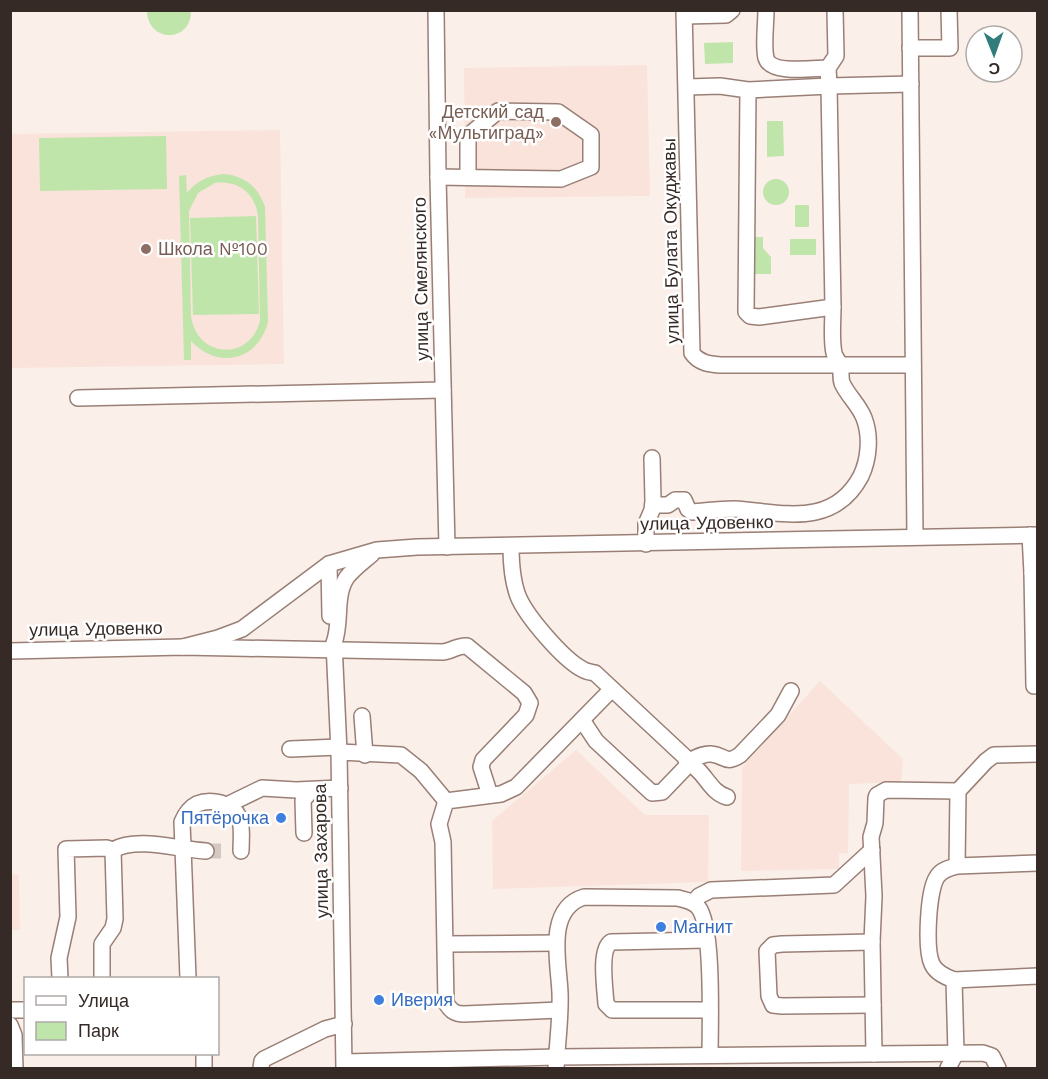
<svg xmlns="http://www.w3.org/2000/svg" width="1048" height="1079" viewBox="0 0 1048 1079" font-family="'Work Sans',sans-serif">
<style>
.built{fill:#fae3db}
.green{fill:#c0e5ab;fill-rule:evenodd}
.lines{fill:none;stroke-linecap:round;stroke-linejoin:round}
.minor-tunnel{stroke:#d3c8c3;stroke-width:15;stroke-dasharray:15 8;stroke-linecap:butt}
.minor-casing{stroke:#997f75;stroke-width:18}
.minor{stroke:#fff;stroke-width:15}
.education-dot{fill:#8d6e63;stroke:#fff;stroke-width:2}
.shop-dot{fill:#3f7fe0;stroke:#fff;stroke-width:2}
.labels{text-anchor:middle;stroke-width:5;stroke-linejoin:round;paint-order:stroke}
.education-label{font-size:18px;fill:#785e54;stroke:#fff;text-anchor:end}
.street-label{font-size:18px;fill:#352a26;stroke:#fff}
.shop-label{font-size:18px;fill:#366cbe;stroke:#fff;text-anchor:start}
</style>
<rect width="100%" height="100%" fill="#fbefea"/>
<g class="built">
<path d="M 647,65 L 650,196 L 465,198 L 464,68 Z"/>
<path d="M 280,130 L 284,364 L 11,368 L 10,134 Z"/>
<path d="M 820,681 L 903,759 L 901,782 L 849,784 L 848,853 L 839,854 L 839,869 L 741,871 L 742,767 Z"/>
<path d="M 576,750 L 645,815 L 709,815 L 708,882 L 493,889 L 492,821 Z"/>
<path d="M 11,874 L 19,875 L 20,930 L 11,930 Z"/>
</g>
<g class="green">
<path d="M 147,11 L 191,11 C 191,43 148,43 147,11 Z"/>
<path d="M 733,42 L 733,63 L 705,64 L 704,43 Z"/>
<path d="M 767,121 L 783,121 L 784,156 L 767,157 Z"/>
<path d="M 166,136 L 167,189 L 40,191 L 39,138 Z"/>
<path d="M 222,174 C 244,175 258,186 265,207 L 268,322 C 258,361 218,370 191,341 L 191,360 L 184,360 L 179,176 L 186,175 L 187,193 C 197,181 207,176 222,174 ZM 215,183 C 238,180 255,193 258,216 L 260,321 C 249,362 197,358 191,316 L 189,211 L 198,193 Z"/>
<circle cx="776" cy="192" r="13"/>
<rect x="795" y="205" width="14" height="22"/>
<path d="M 256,216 L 259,314 L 193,315 L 190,218 Z"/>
<path d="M 754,237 L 763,237 L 763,248 L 771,257 L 771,274 L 754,274 Z"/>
<rect x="790" y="239" width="26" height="16"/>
</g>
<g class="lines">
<path class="minor-tunnel" d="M 206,851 L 225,851"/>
<g class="minor-casing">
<g id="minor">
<path d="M 436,10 L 438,177 L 447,547"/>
<path d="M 684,10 L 692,353 C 699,363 709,364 720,365 L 913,365"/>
<path d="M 766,10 C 766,24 763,46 766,58 C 771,75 814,68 828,68"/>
<path d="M 835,10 L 836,56 L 828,68 L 829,86 L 911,84"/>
<path d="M 910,10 L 915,537"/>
<path d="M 685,16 L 726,15 L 732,10"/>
<path d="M 910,48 L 950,48 L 949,10"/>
<path d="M 687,87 L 720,86 L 748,90 L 829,86 L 833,307 L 759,317 L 750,316 L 746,312 L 748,90"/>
<path d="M 438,177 L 561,179 L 591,167 L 591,135 L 558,112 L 498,111 L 468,136 L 468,177"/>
<path d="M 78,398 L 443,390"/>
<path d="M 653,505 L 668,505 L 675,500 L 684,500 L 688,509 L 692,512 C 706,511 720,509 734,509 C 781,512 833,529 861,476 C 869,459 871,436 864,418 C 859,405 848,396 842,383 C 840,377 842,371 840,365 C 839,361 835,358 834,353 C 831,339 833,322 833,307"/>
<path d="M 1030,535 L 1032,573 L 1038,573"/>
<path d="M 646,544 L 646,524 L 652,510 L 653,501 L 652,458"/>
<path d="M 511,546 C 511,564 512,580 518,596 C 526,616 563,659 582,669 C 586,672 591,672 595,673 L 685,757 L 687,762 L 686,767 L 662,792 L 652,793 L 596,741 L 582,720"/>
<path d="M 329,564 L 330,616"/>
<path d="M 1032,573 L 1034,686"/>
<path d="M 183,647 L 218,638 L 242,629 L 329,564 L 377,550 L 417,547 L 1038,535"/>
<path d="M 10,651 L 183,647 L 443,652 C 452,651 458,645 467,646 L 524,693 L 530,703 L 526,715 L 483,760 L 481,767 L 490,795"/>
<path d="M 362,716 L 365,755"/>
<path d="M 290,749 L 339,747"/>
<path d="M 339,752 L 401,755 L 421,771 L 446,801"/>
<path d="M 687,762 C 694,759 703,753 711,754 C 725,755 725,765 740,755 L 778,715 L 791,691"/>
<path d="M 687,762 C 705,770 709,792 727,797"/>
<path d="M 227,805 L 262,788 L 296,790 L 340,788"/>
<path d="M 304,833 L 303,800 L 312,790"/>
<path d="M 113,850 C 138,836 179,850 206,851"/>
<path d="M 957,866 L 958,791 L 986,761 L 994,755 L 1038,754"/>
<path d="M 693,903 L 699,896 L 711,890 L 834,885 L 872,850"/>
<path d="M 707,940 L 611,942 C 599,950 605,988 606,1004 L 612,1010 L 710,1010"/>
<path d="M 872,942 L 782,944 L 773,945 L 767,951 L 769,996 L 773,1005 L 782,1006 L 873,1005"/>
<path d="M 446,944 L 556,943"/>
<path d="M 60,978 L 59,958 L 68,917 L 66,849 L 107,848 L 113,850 L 115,919 L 113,928 L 102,944 L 102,978"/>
<path d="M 188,978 L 182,822 C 185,815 189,808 197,804 C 211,798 232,803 239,817 C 243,826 241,841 241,851"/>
<path d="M 954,980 C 946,977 936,973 932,964 C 925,949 928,890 937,877 C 941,870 949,868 957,866 L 1038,863"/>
<path d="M 10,1010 L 26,1010"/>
<path d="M 559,1010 L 464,1014 C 455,1014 451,1011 446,1003 L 443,842 L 439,824 L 446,801 L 501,794 L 516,787 L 612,689"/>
<path d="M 10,1025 L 14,1035 L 15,1068"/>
<path d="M 204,1054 L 204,1068"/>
<path d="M 874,1054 L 872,942 L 874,896 L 871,837 L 875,823 L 876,798 L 877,795 L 886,790 L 958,791"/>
<path d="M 345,1062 L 557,1057 L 983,1053 L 992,1056 L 998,1068"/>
<path d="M 261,1068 L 262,1061 L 264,1059 L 325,1029 L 344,1024"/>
<path d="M 344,1068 L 339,752 L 334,643 C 342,622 334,596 347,577 C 354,568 364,561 372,554"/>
<path d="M 556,1068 C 557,1044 561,1018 560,993 C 559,963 545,909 584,897 L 678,898 C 685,900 693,901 698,907 C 714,925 710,1028 710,1055"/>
<path d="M 948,1068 L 956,1053 L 954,980 L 1038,976"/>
</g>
</g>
<use href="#minor" class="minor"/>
</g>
<g class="education-dot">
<circle cx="556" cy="122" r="6"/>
<circle cx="146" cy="249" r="6"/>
</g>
<g class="shop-dot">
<circle cx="281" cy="818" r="6"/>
<circle cx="661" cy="927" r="6"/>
<circle cx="379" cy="1000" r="6"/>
</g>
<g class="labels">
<g class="education-label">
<text x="544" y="118">Детский сад<tspan x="544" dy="21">«Мультиград»</tspan></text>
<text x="158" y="255" text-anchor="start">Школа №100</text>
</g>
<g class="street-label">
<text transform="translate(671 241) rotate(-91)" y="6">улица Булата Окуджавы</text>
<text transform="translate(421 279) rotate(-91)" y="6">улица Смелянского</text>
<text transform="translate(707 523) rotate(-1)" y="6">улица Удовенко</text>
<text transform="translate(96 629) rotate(-1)" y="6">улица Удовенко</text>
<text transform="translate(321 851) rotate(-91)" y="6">улица Захарова</text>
</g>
<g class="shop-label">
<text x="269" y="824" text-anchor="end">Пятёрочка</text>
<text x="673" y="933">Магнит</text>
<text x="391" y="1006">Иверия</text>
</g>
</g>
<rect width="1048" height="1079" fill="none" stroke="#352a26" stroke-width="24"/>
<rect x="24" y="977" width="195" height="78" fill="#ffffff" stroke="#aeaaa8" stroke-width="1.5"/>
<rect x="36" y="996" width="30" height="9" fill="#ffffff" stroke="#aeaaa8" stroke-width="1.5"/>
<text x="78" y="1007" font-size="18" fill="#352a26">Улица</text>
<rect x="36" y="1022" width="30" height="18" fill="#c0e5ab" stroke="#aeaaa8" stroke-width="1.5"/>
<text x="78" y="1037" font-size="18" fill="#352a26">Парк</text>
<g transform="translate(994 54) rotate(179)"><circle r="28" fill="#ffffff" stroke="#aeaaa8" stroke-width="1.5"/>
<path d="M0-4.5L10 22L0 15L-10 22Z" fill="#337c7c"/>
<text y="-9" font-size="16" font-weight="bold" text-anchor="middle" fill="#352a26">С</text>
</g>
</svg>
